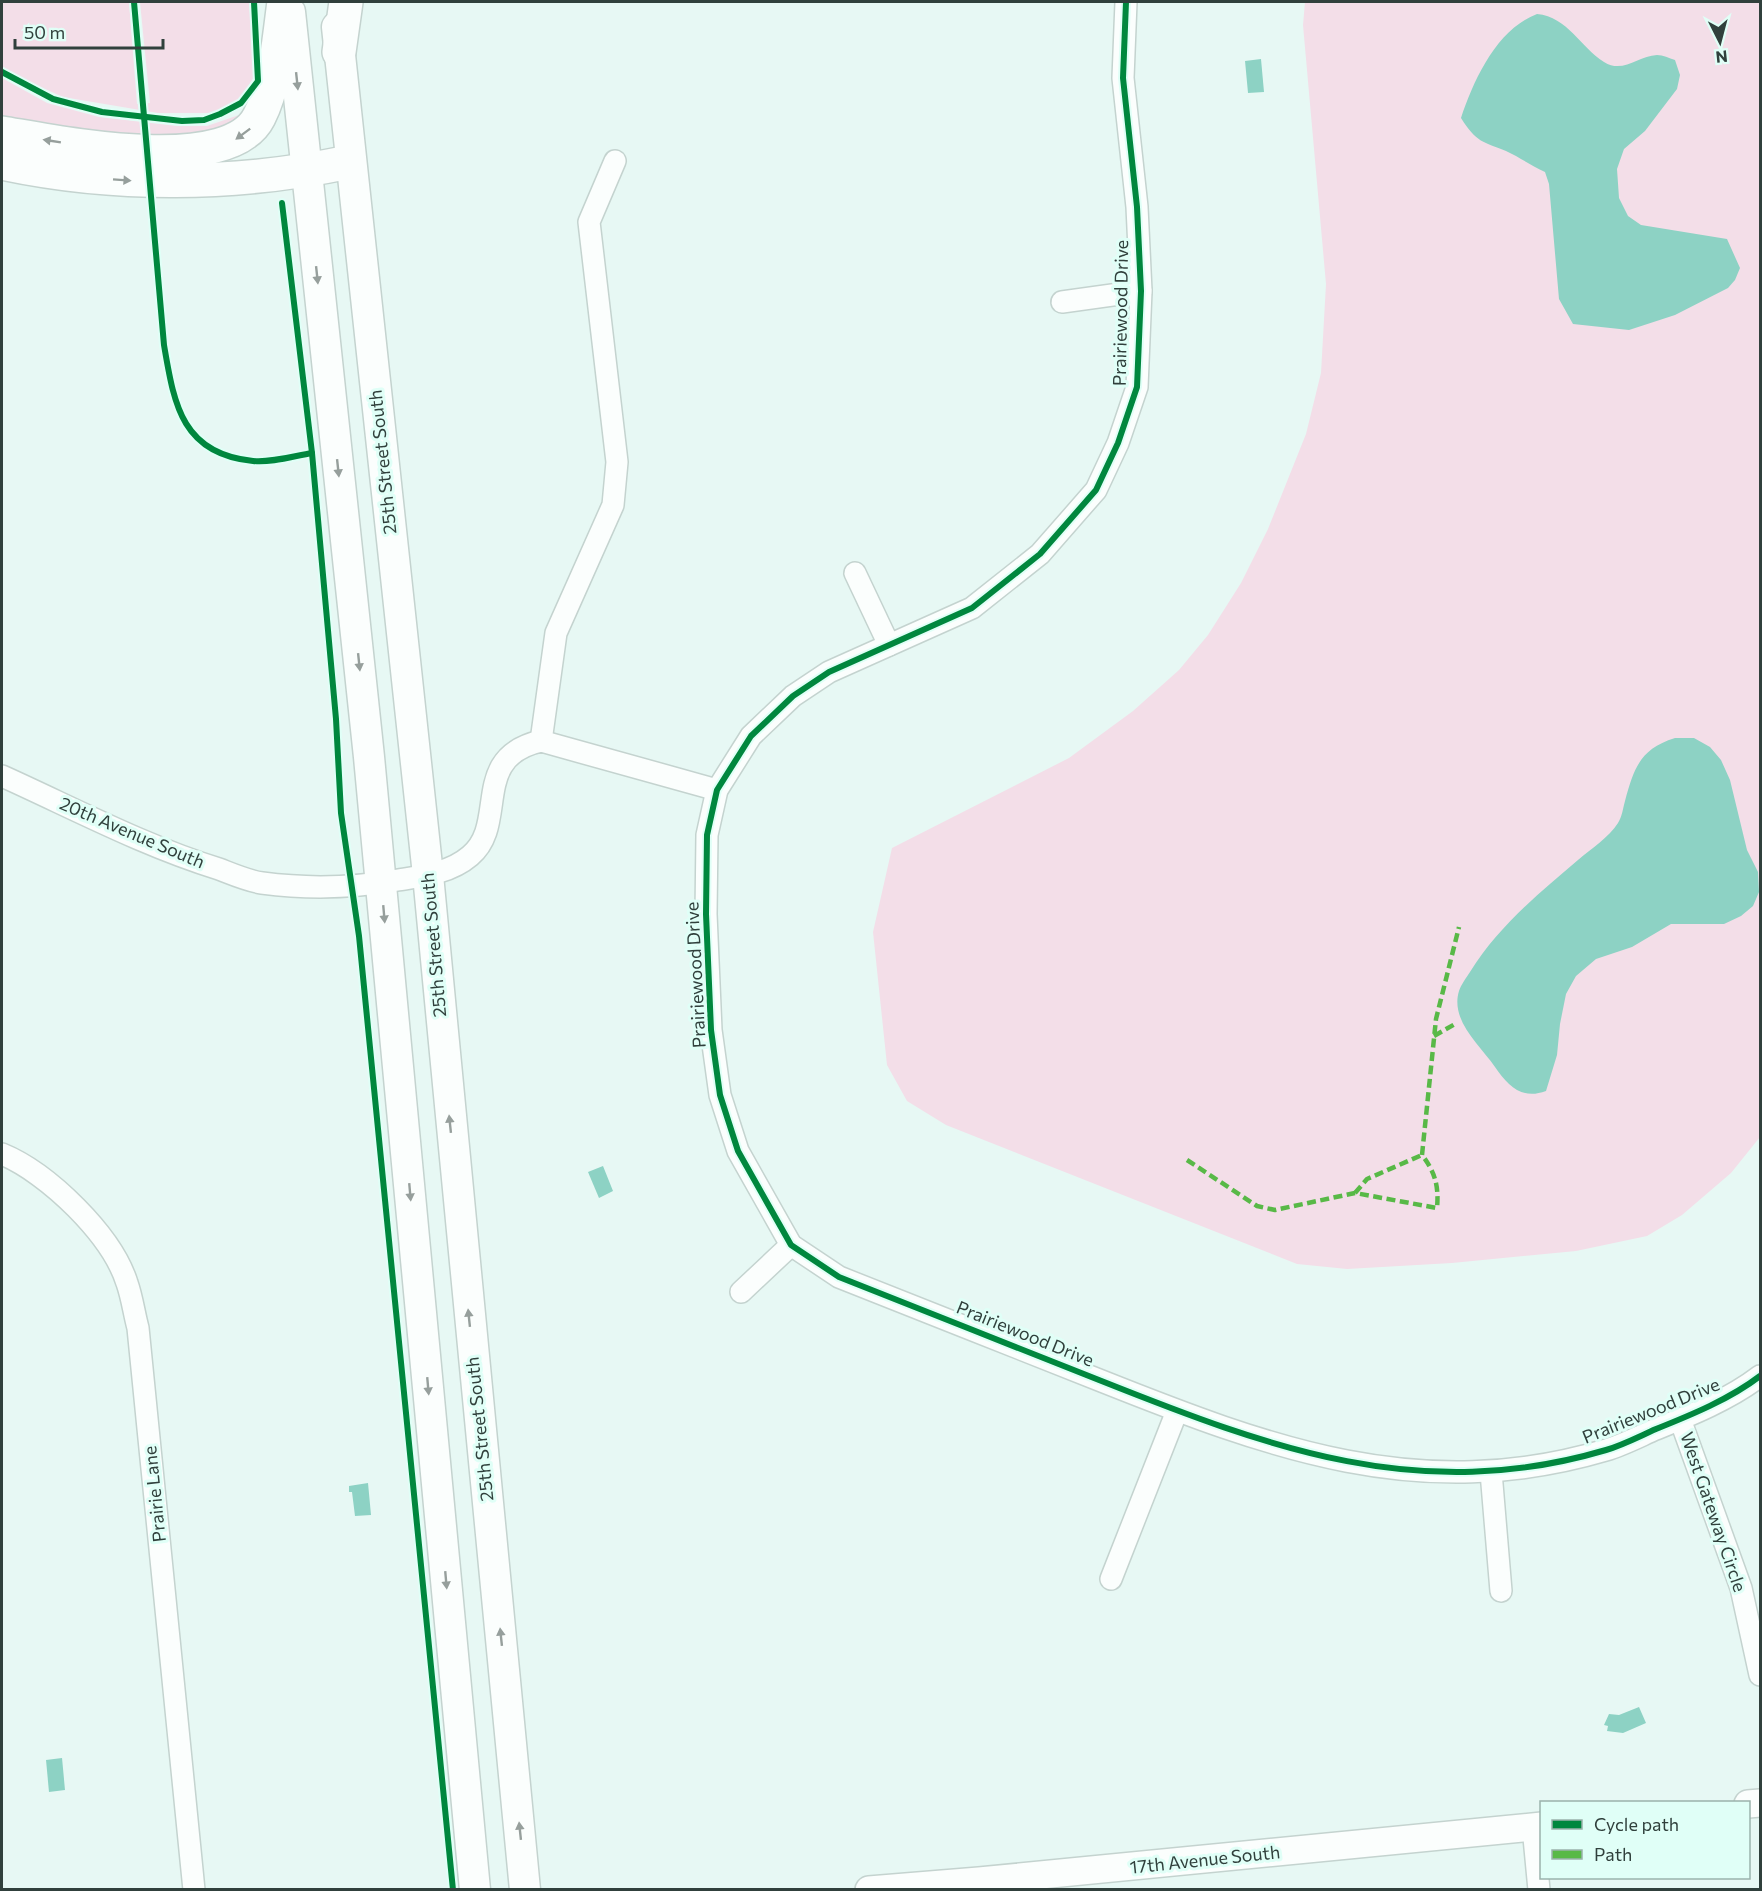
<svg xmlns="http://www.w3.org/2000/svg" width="1762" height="1891" viewBox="0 0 1762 1891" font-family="Commissioner,sans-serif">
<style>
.green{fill:#f3dee8}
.water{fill:#8dd2c4}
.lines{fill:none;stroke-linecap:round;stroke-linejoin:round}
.minor-casing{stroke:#c4d3cf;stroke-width:24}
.tertiary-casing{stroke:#c4d3cf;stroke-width:30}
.secondary-casing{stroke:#c4d3cf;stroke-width:33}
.motorway-casing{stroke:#c4d3cf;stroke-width:36}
.minor{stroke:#fbfefd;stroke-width:21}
.tertiary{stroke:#fbfefd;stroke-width:27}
.secondary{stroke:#fbfefd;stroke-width:30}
.motorway{stroke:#fbfefd;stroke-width:33}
.quiet{stroke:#58b947;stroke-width:4.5;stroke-dasharray:9 4.5;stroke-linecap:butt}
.cycleway-casing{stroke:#e0fff7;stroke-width:10}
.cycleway{stroke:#00873e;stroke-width:6}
.oneway{fill:#969f9c}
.labels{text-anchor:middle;stroke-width:6;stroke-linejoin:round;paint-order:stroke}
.street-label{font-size:18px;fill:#30403c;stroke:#e0fff7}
</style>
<rect width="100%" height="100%" fill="#e7f8f4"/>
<g class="green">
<path d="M 2,2 L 129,2 L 137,104 L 150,103 L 140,2 L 249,2 L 255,75 L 240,100 L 217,113 L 158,113 L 63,97 L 25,80 L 2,66 Z"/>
<path d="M 1305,2 L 1760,2 L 1760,1137 L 1731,1173 L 1682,1215 L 1647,1236 L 1576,1251 L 1452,1263 L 1347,1269 L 1297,1264 L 946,1125 L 907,1101 L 887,1065 L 873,932 L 892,848 L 1069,758 L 1133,711 L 1179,670 L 1208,635 L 1241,583 L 1268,529 L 1306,434 L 1321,373 L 1326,284 L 1303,25 Z"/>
<path d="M 2,78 L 47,103 L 99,117 L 177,126 L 207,126 L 242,114 L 235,129 L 135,142 L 2,122 Z"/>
</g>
<g class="water">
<path d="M 1537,14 C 1568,17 1580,47 1604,62 C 1623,74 1638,56 1657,55 C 1663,55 1669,58 1675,60 L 1680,75 L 1677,89 L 1645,131 L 1624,149 L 1617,169 L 1619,198 L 1628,216 L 1641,225 L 1727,239 L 1740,268 L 1735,280 L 1728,288 L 1675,315 L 1629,330 L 1573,324 L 1559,299 L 1549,184 L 1545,172 C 1532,166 1519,157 1506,151 C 1482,141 1477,143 1461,118 C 1474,79 1497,29 1537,14 Z"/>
<path d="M 1261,59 L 1264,92 L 1248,93 L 1245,61 Z"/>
<path d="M 1675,738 L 1694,738 L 1710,747 L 1721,760 L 1730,780 L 1747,850 L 1758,872 L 1759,892 L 1753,906 L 1741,916 L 1724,924 L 1671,924 L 1632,947 L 1596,959 L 1576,976 L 1566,994 L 1560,1024 L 1557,1055 L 1546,1091 C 1522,1100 1508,1086 1495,1067 C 1480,1045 1450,1021 1459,991 C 1461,985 1466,978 1470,972 C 1498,927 1538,894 1578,860 C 1591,849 1609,837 1618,823 C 1622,817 1623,808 1625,801 C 1634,768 1640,749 1675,738 Z"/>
<path d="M 603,1166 L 613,1191 L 599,1198 L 588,1172 Z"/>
<path d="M 368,1483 L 371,1515 L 355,1516 L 352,1492 L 349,1492 L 349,1486 Z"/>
<path d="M 1639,1707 L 1646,1723 L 1623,1733 L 1607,1731 L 1608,1726 L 1604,1725 L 1609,1714 L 1619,1715 Z"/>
<path d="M 62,1758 L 65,1790 L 49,1792 L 46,1760 Z"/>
</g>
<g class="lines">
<g class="minor-casing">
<g id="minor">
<path d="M 1126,2 L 1123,78 L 1137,207 L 1141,291 L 1137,387 L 1118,443 L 1096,490 L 1040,554 L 972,608 L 829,672 L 793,696 L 751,736 L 717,790 L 707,835 L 706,914 L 711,1030 L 720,1095 L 738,1151 L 791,1245 L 839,1277 C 926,1311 1012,1346 1099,1380 C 1270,1448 1420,1505 1606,1450 C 1623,1445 1640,1436 1656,1429 C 1691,1415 1730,1399 1760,1376"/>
<path d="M 1062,302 L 1141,291"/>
<path d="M 855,573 L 889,645"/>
<path d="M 541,741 L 556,633 L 613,505 L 617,462 L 589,222 L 615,161"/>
<path d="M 2,776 C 73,808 144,846 219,869 C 232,874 248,881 262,883 C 307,889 353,888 398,880 C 423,876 450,873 470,856 C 509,824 469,757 541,741 L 717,790"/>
<path d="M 2,1154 C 48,1173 112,1235 127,1283 C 132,1297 134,1313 138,1328 L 194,1890"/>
<path d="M 741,1292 L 791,1245"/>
<path d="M 1680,1419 L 1741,1588 L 1760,1675"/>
<path d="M 1491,1472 L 1501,1591"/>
<path d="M 1111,1579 L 1177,1411"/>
<path d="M 1533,1827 L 1539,1890"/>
</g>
</g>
<g class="tertiary-casing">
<g id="tertiary">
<path d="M 1748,1804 L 1760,1803"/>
<path d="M 869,1890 L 979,1881 L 1542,1826"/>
</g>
</g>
<g class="secondary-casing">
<g id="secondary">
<path d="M 290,12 L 369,757 L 475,1890"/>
<path d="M 337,27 L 428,875 L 525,1890"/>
</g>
</g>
<g class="motorway-casing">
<g id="motorway">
<path d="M 339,52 L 346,2"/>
<path d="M 2,133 C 57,142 228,178 259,117 C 276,84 279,38 284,2"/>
<path d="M 2,163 C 115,187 235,186 349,162"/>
</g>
</g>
<use href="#minor" class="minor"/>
<use href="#tertiary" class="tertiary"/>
<use href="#secondary" class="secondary"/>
<use href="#motorway" class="motorway"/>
<g class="quiet">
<path d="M 1434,1036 L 1455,1024"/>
<path d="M 1187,1160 L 1257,1206 L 1275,1210 L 1355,1193 L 1437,1208 C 1439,1186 1435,1172 1422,1155 L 1436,1019 L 1459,927"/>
<path d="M 1355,1193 L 1367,1179 L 1422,1155"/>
</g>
<g class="cycleway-casing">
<g id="cycleway">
<path d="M 134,2 L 164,345 C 174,403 181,454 253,461 C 271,463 294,456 312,453"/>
<path d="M 1126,2 L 1123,78 L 1137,207 L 1141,291 L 1137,387 L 1118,443 L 1096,490 L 1040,554 L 972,608 L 829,672 L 793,696 L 751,736 L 717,790 L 707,835 L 706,914 L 711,1030 L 720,1095 L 738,1151 L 791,1245 L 839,1277 C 926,1311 1012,1346 1099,1380 C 1270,1448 1420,1505 1606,1450 C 1623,1445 1640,1436 1656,1429 C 1691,1415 1730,1399 1760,1376"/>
<path d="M 2,72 L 53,99 L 102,112 L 182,121 L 204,120 L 220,114 L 241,103 L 258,81 L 254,2"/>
<path d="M 282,203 L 312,453 L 336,719 L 341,813 L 359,936 L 453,1890"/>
</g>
</g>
<use href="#cycleway" class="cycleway"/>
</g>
<defs><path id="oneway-solid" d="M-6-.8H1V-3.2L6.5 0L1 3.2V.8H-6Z" transform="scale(1.5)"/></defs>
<g class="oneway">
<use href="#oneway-solid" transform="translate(297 81) rotate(84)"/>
<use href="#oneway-solid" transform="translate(243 134) rotate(143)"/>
<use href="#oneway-solid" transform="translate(52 141) rotate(-171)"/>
<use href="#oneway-solid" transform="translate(122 180) rotate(4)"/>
<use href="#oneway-solid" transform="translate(317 275) rotate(84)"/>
<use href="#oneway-solid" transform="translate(338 468) rotate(84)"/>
<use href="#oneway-solid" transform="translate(359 662) rotate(84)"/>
<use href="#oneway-solid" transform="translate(384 914) rotate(85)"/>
<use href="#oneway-solid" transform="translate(450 1124) rotate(-96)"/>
<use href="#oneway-solid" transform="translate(410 1192) rotate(85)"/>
<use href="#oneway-solid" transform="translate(469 1318) rotate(-96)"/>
<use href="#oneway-solid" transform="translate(428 1386) rotate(85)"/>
<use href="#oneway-solid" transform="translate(446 1580) rotate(85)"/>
<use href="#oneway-solid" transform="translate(501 1637) rotate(-96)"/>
<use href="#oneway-solid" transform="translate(520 1831) rotate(-96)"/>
</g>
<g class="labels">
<g class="street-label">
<text transform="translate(1121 313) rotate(-89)" y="6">Prairiewood Drive</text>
<text transform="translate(383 462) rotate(-96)" y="6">25th Street South</text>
<text transform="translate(132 833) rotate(23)" y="6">20th Avenue South</text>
<text transform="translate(434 945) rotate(-95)" y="6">25th Street South</text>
<text transform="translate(696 975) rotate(-93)" y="6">Prairiewood Drive</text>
<text transform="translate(1025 1334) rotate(22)" y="6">Prairiewood Drive</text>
<text transform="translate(1651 1411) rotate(-22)" y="6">Prairiewood Drive</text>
<text transform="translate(480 1429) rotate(-96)" y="6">25th Street South</text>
<text transform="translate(155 1494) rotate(-96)" y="6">Prairie Lane</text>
<text transform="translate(1713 1512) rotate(71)" y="6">West Gateway Circle</text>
<text transform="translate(1205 1860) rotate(-6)" y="6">17th Avenue South</text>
</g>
</g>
<rect width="1762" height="1891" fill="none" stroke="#30403c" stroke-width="6"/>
<rect x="1540" y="1801" width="210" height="78" fill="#e0fff7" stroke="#9ab3ac" stroke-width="1.5"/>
<rect x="1552" y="1820" width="30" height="9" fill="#00873e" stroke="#9ab3ac" stroke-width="1.5"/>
<text x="1594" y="1831" font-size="18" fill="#30403c">Cycle path</text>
<rect x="1552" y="1850" width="30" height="9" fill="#58b947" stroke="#9ab3ac" stroke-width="1.5"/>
<text x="1594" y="1861" font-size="18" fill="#30403c">Path</text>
<g transform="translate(1720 42) rotate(174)" stroke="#e0fff7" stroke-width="4.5" paint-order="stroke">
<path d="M0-4.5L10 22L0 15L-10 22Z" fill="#30403c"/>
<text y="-9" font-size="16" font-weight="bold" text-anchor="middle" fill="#30403c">N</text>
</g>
<path d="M15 39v9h148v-9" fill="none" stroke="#30403c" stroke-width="3"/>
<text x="24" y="39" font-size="18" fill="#30403c" stroke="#e0fff7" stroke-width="4.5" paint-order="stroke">50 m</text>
</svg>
